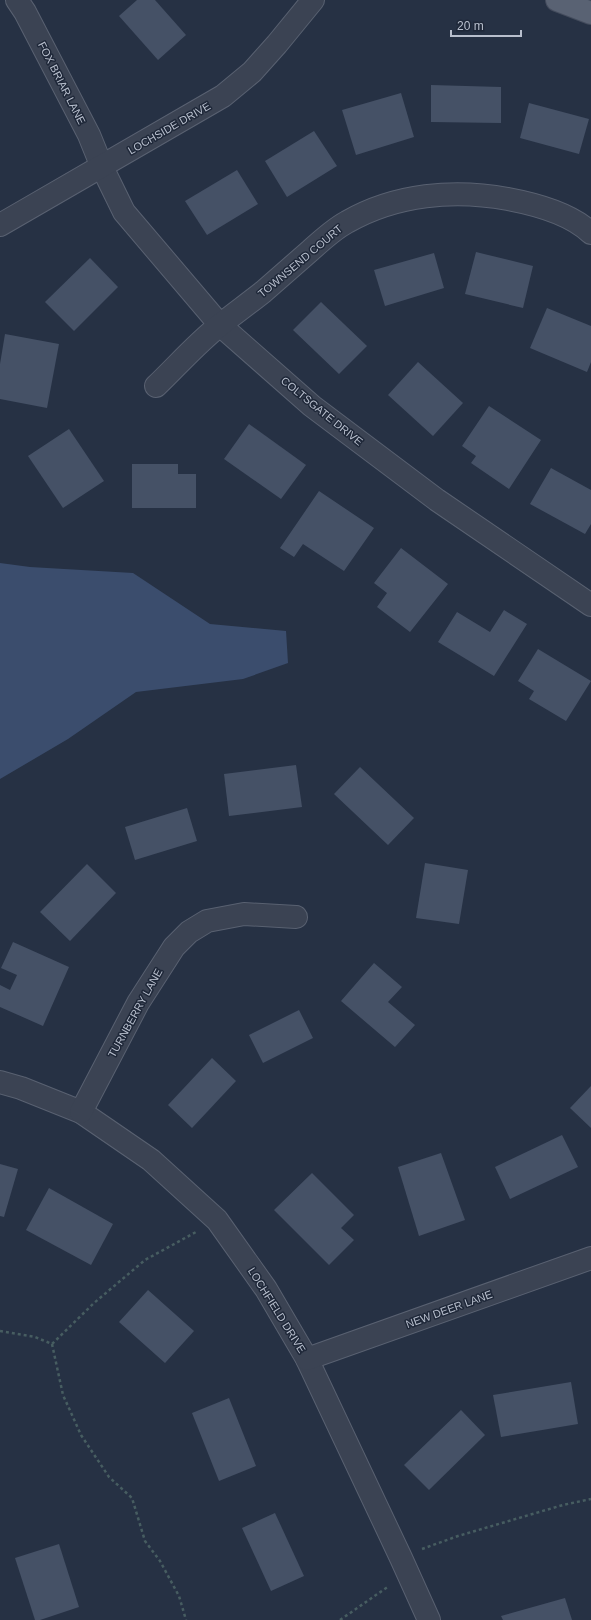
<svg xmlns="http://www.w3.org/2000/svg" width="591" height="1620" viewBox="0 0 591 1620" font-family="Arial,sans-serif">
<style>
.water{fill:#3b4d6d}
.building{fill:#455166}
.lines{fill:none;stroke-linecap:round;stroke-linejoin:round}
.street-casing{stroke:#596171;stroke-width:24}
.primary-casing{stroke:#444c5d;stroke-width:24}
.path{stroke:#475d61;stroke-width:2.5;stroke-dasharray:3 3;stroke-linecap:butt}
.street{stroke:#3b4353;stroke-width:22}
.primary{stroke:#596273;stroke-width:22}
.labels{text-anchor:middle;stroke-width:3;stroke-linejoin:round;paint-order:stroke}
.street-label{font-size:11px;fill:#b8bfcd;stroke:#1f2839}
</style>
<rect width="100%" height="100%" fill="#263144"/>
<path class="water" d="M 0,563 L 30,567 L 133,573 L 210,624 L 286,631 L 288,663 L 243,679 L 136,692 L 68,739 L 0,779 Z"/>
<g class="building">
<path d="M 137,0 L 155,0 L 186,35 L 158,60 L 119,16 Z"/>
<path d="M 431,85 L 501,87 L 501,123 L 431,122 Z"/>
<path d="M 401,93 L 414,137 L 356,155 L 342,110 Z"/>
<path d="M 529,103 L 589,119 L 579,154 L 520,138 Z"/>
<path d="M 314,131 L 337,166 L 287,197 L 265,161 Z"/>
<path d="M 237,170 L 258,204 L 207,235 L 185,201 Z"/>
<path d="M 476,252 L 533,266 L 523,308 L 465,294 Z"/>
<path d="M 434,253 L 444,288 L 385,306 L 374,270 Z"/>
<path d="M 90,258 L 118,287 L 74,331 L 45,302 Z"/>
<path d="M 321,302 L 367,346 L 339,374 L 293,330 Z"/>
<path d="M 547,308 L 591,326 L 591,362 L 587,372 L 530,348 Z"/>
<path d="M 5,334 L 59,344 L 47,408 L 0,399 L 0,364 Z"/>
<path d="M 418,362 L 463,403 L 433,436 L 388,395 Z"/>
<path d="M 489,406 L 541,440 L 509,489 L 471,463 L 476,456 L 462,446 Z"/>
<path d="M 249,424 L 306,465 L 281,499 L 224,459 Z"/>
<path d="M 69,429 L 104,481 L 63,508 L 28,456 Z"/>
<path d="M 132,464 L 178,464 L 178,474 L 196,474 L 196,508 L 132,508 Z"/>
<path d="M 551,468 L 591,490 L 591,524 L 585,534 L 530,504 Z"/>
<path d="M 319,491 L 374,528 L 344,571 L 303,544 L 294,557 L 280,548 Z"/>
<path d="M 401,548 L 448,584 L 410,632 L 377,607 L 387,593 L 374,583 Z"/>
<path d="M 504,610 L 527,624 L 494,676 L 438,642 L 457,612 L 490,632 Z"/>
<path d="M 538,649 L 591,681 L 566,721 L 529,699 L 534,691 L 518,681 Z"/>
<path d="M 296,765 L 302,807 L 229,816 L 224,774 Z"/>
<path d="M 360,767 L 414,818 L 388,845 L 334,794 Z"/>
<path d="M 187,808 L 197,841 L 135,860 L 125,827 Z"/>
<path d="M 425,863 L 468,870 L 459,924 L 416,918 Z"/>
<path d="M 87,864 L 116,893 L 70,941 L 40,912 Z"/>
<path d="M 13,942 L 69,967 L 43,1026 L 0,1007 L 0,985 L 10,990 L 17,975 L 1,968 Z"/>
<path d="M 374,963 L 402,987 L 388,1002 L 415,1025 L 395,1047 L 341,1001 Z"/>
<path d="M 299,1010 L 313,1038 L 263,1063 L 249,1035 Z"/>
<path d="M 212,1058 L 236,1081 L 192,1128 L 168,1105 Z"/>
<path d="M 591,1086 L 591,1128 L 570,1108 Z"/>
<path d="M 562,1135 L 578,1167 L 510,1199 L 495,1167 Z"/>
<path d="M 441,1153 L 465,1220 L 419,1236 L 398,1167 Z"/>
<path d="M 0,1164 L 18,1169 L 4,1217 L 0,1216 Z"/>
<path d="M 312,1173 L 354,1215 L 341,1228 L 354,1240 L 329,1265 L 274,1210 Z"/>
<path d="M 49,1188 L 113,1224 L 91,1265 L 26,1230 Z"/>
<path d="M 148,1290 L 194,1331 L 165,1363 L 119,1322 Z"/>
<path d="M 571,1382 L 578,1424 L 501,1437 L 493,1395 Z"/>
<path d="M 229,1398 L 256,1466 L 219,1481 L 192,1413 Z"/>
<path d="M 461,1410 L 485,1435 L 429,1490 L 404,1465 Z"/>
<path d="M 275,1513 L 304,1576 L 271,1591 L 242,1528 Z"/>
<path d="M 59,1544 L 79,1607 L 40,1620 L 35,1620 L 15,1558 Z"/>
<path d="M 565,1598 L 572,1620 L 503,1620 L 501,1616 Z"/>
</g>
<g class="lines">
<g class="street-casing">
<g id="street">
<path d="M 17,0 L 25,12 L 89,135 L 102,167 L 124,212 L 220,325 L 312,406 L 437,500 L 591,605"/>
<path d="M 0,225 L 223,96 L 252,72 L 277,44 L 313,0"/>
<path d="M 156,386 C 177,366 197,343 220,325 C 234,314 249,303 263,292 C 279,278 295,264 311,250 C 322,240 334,229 347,222 C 396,194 454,189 508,199 C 535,204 571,214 591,233"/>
<path d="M 0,1082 L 21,1088 L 81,1112 L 151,1160 L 217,1220 L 266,1289 L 307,1359 L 401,1558 L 429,1620"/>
<path d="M 81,1112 L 138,1003 L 174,947 L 189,932 L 207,921 L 244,914 L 296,917"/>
<path d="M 307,1359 L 591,1258"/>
</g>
</g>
<g class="primary-casing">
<path id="primary" d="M 557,0 L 591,13"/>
</g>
<g class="path">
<path d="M 0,1331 L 35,1337 L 52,1344 L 94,1303 L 145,1260 L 196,1232"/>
<path d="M 52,1344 L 63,1395 L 81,1435 L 109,1477 L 132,1498 L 145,1541 L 160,1561 L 179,1596 L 186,1620"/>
<path d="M 422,1549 L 458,1536 L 563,1505 L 591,1499"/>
<path d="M 340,1620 L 389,1586"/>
</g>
<use href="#street" class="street"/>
<use href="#primary" class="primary"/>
</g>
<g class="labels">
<g class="street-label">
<text transform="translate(62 83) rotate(63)" y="4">FOX BRIAR LANE</text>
<text transform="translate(169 128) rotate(-30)" y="4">LOCHSIDE DRIVE</text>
<text transform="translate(300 261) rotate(-40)" y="4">TOWNSEND COURT</text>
<text transform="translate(322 411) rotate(39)" y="4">COLTSGATE DRIVE</text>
<text transform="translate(135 1013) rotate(-61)" y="4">TURNBERRY LANE</text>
<text transform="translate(449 1309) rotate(-20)" y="4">NEW DEER LANE</text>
<text transform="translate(277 1310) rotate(58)" y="4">LOCHFIELD DRIVE</text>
</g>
</g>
<path d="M451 30v6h70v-6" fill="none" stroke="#b8bfcd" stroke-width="2"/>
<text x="457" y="30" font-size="12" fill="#b8bfcd" stroke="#1f2839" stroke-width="3" paint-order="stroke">20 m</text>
</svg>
